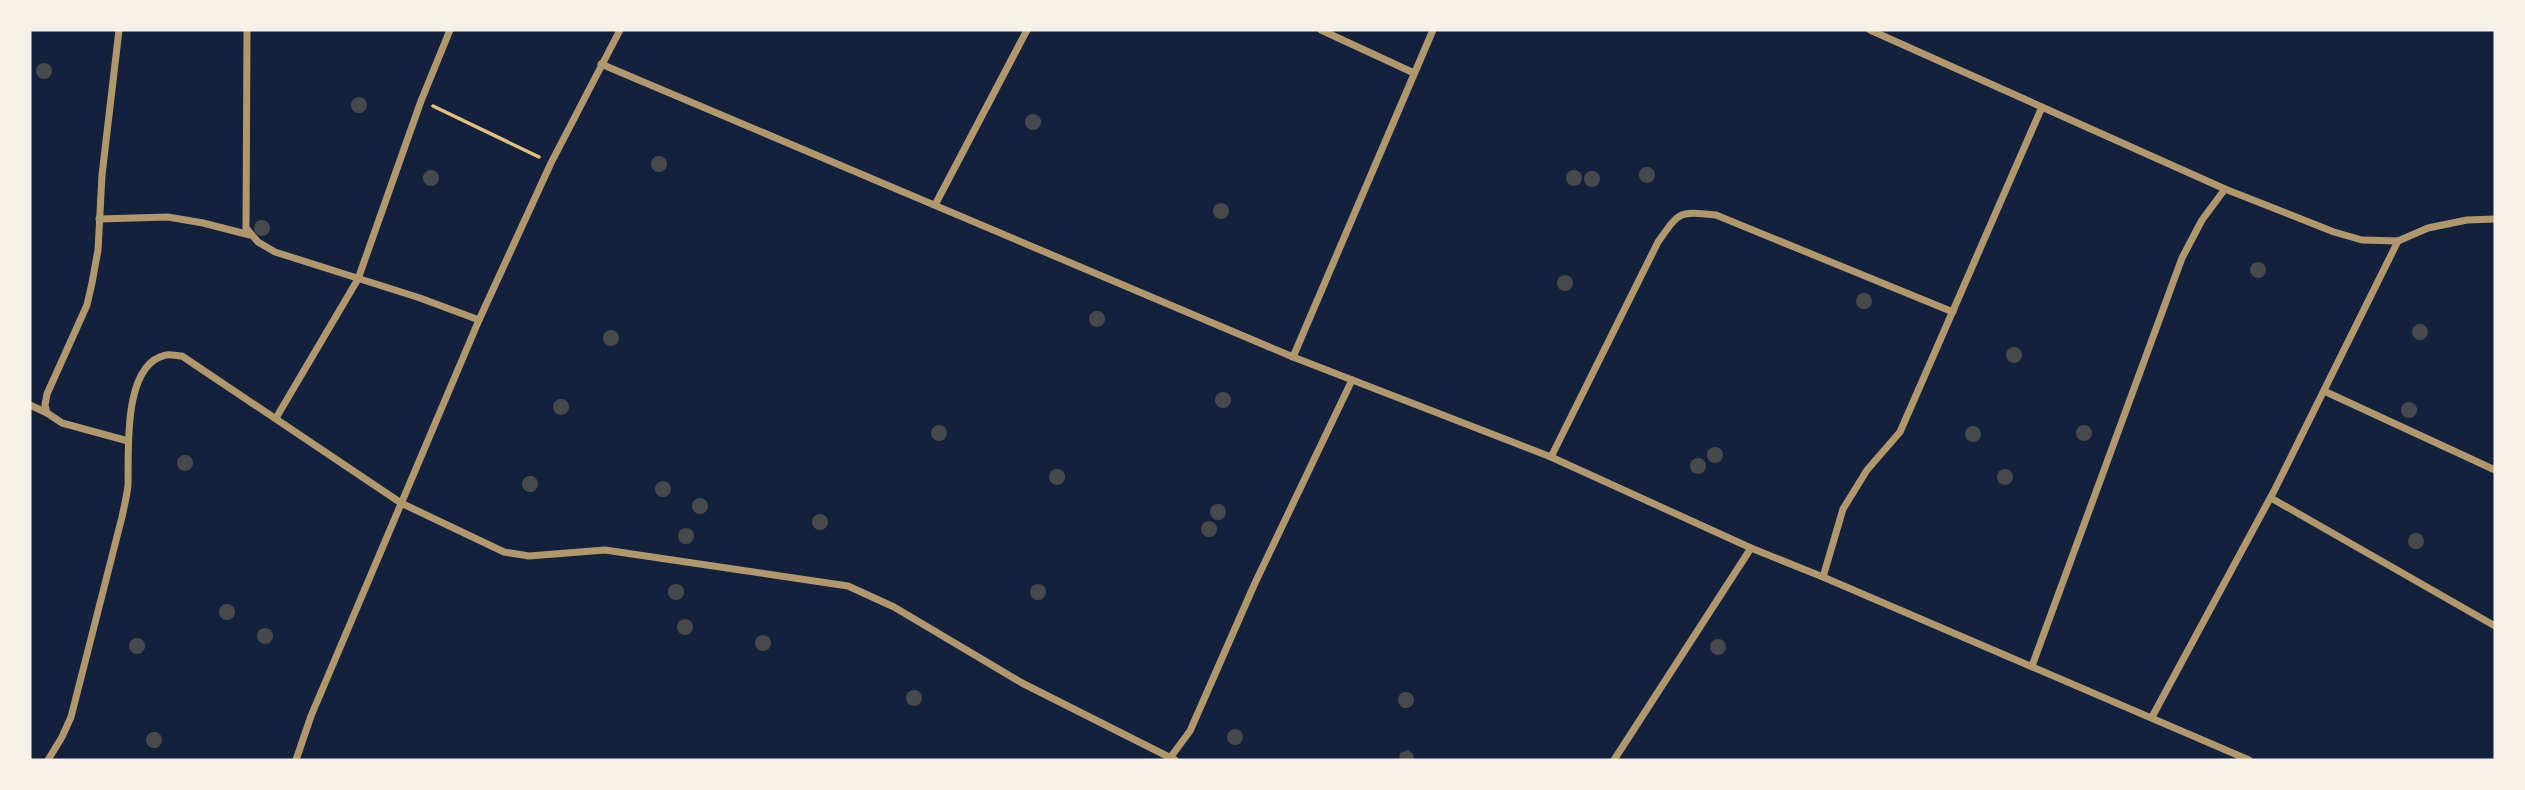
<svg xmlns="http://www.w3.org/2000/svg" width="2525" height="790" viewBox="0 0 2525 790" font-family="'Source Sans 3',sans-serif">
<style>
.building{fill:#48494c}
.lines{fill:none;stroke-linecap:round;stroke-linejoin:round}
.path{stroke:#e5c07b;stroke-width:3.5}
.minor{stroke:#b1986c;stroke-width:7}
</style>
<rect width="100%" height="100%" fill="#14213d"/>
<g class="building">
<circle cx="44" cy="71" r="8"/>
<circle cx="359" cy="105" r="8"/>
<circle cx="1033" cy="122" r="8"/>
<circle cx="659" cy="164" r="8"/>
<circle cx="1647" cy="175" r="8"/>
<circle cx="431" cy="178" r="8"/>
<circle cx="1574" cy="178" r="8"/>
<circle cx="1592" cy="179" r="8"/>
<circle cx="1221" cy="211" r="8"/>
<circle cx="262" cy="228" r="8"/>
<circle cx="2258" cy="270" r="8"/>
<circle cx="1565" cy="283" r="8"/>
<circle cx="1864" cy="301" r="8"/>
<circle cx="1097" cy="319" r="8"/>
<circle cx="2420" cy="332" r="8"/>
<circle cx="611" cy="338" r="8"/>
<circle cx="2014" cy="355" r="8"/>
<circle cx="1223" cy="400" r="8"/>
<circle cx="561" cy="407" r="8"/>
<circle cx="2409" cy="410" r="8"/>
<circle cx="939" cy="433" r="8"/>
<circle cx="2084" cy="433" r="8"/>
<circle cx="1973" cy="434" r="8"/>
<circle cx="1715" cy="455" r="8"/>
<circle cx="185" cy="463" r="8"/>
<circle cx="1698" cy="466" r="8"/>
<circle cx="1057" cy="477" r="8"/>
<circle cx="2005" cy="477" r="8"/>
<circle cx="530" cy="484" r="8"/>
<circle cx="663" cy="489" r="8"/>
<circle cx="700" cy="506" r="8"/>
<circle cx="1218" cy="512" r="8"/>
<circle cx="820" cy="522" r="8"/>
<circle cx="1209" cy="529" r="8"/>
<circle cx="686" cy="536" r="8"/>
<circle cx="2416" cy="541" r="8"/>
<circle cx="676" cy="592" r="8"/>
<circle cx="1038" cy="592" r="8"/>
<circle cx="227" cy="612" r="8"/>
<circle cx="685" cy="627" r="8"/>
<circle cx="265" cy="636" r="8"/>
<circle cx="763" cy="643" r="8"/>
<circle cx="137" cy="646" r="8"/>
<circle cx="1718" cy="647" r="8"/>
<circle cx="914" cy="698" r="8"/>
<circle cx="1406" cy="700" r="8"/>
<circle cx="1235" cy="737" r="8"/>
<circle cx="154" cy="740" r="8"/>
<path d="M 1408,750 L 1413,754 L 1414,760 L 1399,760 L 1400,753 Z"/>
</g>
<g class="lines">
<path class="path" d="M 433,106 L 539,157"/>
<g class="minor">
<path d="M 119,30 L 102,175 L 98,250 L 92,283 L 87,305 L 47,394 L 45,405 L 47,413 L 62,423 L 128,441"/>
<path d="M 247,30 L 246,228 L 258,242 L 275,252 L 420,298 L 479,320"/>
<path d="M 1321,30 L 1414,73"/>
<path d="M 1870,30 L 2225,189 L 2334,232 L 2362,240 L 2398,241 L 2428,228 L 2467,220 L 2495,219"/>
<path d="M 601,64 L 1293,357 L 1551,457 L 1751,548 L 1823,577 L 2249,760"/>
<path d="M 935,205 L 1027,30"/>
<path d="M 99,219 L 168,217 L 203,223 L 250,235"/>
<path d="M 1293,357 L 1433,30"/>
<path d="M 2324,391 L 2495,470"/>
<path d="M 30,405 L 47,413"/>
<path d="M 276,418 L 358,279 L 421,101 L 450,30"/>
<path d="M 1551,457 L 1658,242 C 1680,211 1678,211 1716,215 L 1953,312"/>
<path d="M 2271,498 L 2495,626"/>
<path d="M 1823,577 L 1843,509 L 1867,470 L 1900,432 L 2042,107"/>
<path d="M 2032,666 L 2182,258 L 2202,220 L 2225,189"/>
<path d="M 2152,717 L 2274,491 L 2398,241"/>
<path d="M 1170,758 L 1190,731 L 1255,583 L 1352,380"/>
<path d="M 48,760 L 62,737 L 71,717 L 122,517 C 124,507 127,496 128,485 C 129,452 122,364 166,355 C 171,354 178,356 182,356 L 401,503 L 504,552 L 529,556 L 605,550 L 848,586 L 894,607 L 1022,683 L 1175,760"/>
<path d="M 296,760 L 311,716 L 479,320 L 551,163 L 620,30"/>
<path d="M 1614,760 L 1751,548"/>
</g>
</g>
<rect width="2525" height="790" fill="none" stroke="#f6f1e7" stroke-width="63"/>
</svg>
